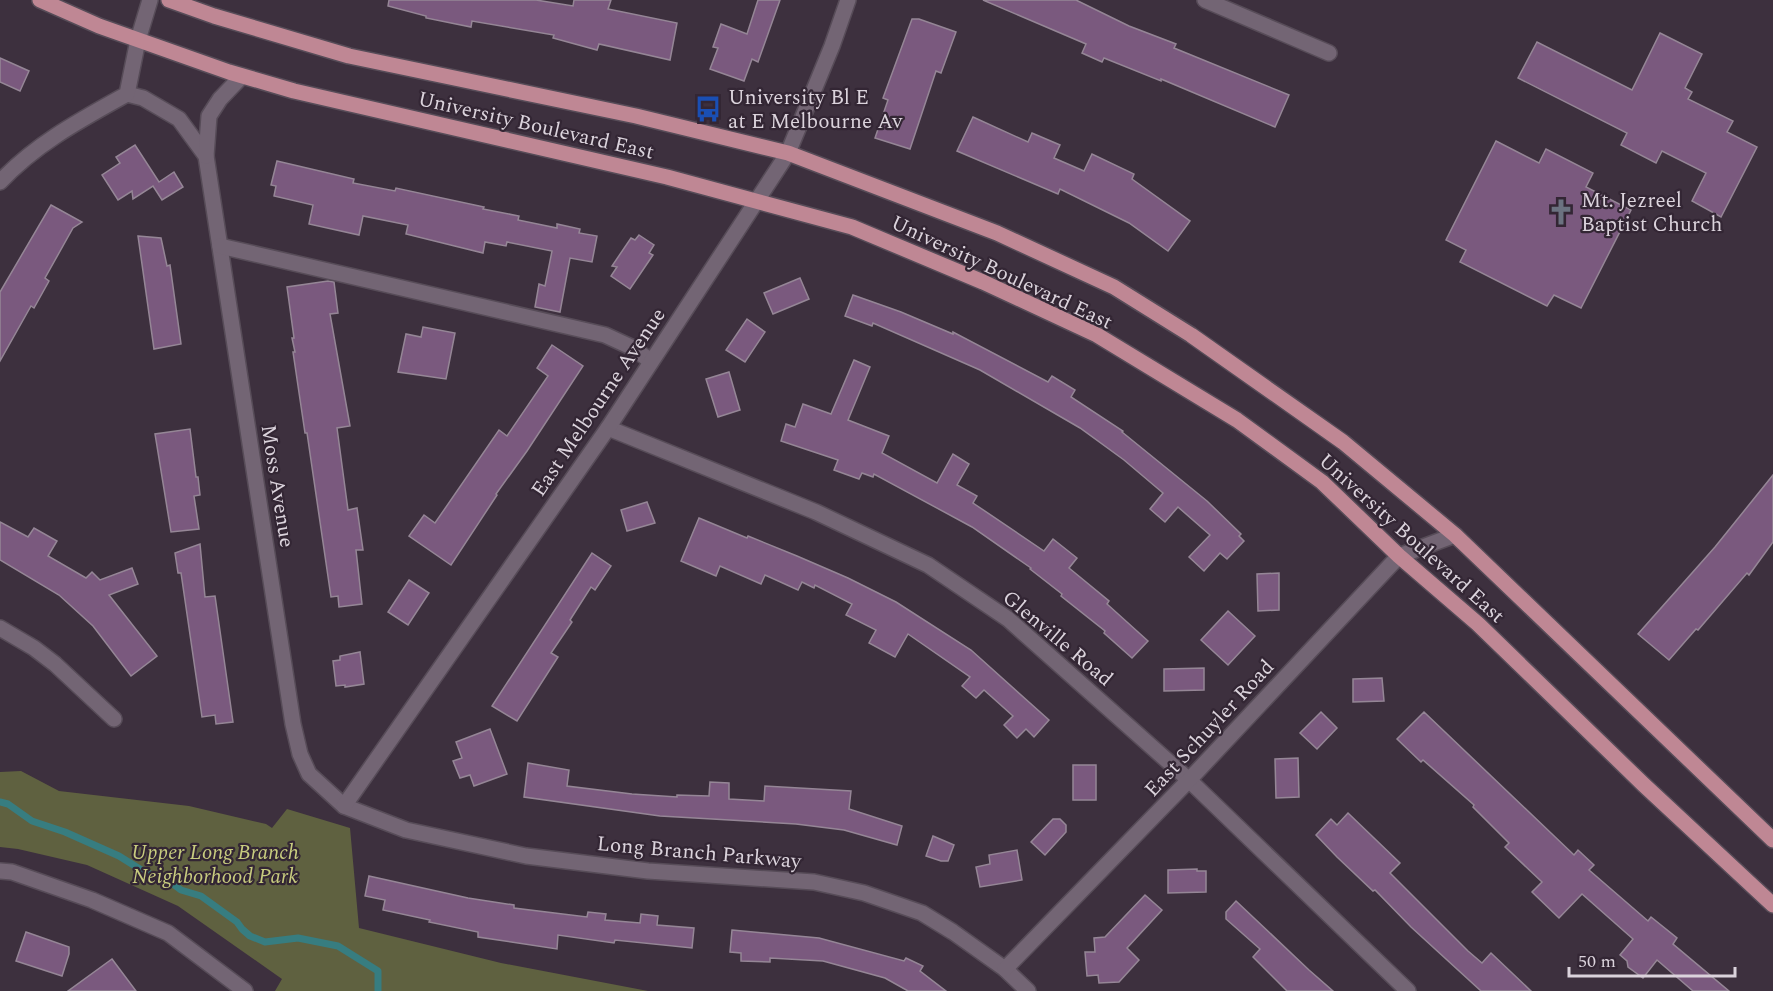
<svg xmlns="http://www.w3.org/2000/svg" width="1773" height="991" viewBox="0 0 1773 991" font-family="Spectral,serif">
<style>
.green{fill:#5f6140}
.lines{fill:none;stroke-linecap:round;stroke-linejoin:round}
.stream{stroke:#377d80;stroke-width:7}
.building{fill:#7a597e;stroke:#958696;stroke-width:1.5}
.minor-casing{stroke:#574c58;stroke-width:18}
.primary-casing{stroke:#574c58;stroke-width:18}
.minor{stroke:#736574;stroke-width:15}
.primary{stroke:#bf8794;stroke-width:15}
.labels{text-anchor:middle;stroke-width:4.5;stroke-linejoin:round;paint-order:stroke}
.poi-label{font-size:21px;fill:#dbd3dc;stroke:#332634;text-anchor:start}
.street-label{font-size:21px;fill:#dbd3dc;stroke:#332634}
.park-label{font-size:21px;font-style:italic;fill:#c8cc7f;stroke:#332634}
</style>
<rect width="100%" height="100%" fill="#3d303e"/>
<path class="green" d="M 21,771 L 59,791 L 189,806 L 266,824 L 272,828 L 287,809 L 350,828 L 359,928 L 501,963 L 648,991 L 275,991 L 282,979 L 178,906 L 87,865 L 18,849 L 0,847 L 0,772 Z"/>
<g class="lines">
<path class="stream" d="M 0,802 L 8,804 L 32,821 L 65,832 L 119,856 L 143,871 L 173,884 L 181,890 L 201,896 L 237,922 L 242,929 L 250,936 L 265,942 L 298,938 L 338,946 L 378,971 L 378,991"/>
</g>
<g class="building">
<path d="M 389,0 L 536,0 L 573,6 L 574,0 L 611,0 L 608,9 L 677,23 L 670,60 L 599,44 L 597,50 L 553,38 L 554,35 L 472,21 L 471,27 L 426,18 L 426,16 L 388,6 Z"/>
<path d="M 758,0 L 780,0 L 758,62 L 752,59 L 744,81 L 710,69 L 718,48 L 713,47 L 721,24 L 747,34 Z"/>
<path d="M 983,0 L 1076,0 L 1129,26 L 1176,44 L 1174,48 L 1289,95 L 1275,127 L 1161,79 L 1161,81 L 1104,58 L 1102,62 L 1082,53 L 1086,44 Z"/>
<path d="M 912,19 L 919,19 L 956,32 L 941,73 L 936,71 L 910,149 L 875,138 L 888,100 L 883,98 Z"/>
<path d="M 1660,33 L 1702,54 L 1685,88 L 1692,92 L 1688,99 L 1733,121 L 1727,132 L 1757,147 L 1721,217 L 1692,201 L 1706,173 L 1662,151 L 1656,163 L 1621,145 L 1627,133 L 1518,78 L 1537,42 L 1632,90 Z"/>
<path d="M 0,58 L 29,71 L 20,91 L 0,82 Z"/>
<path d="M 973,117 L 1028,142 L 1032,133 L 1060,145 L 1054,158 L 1084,171 L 1092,154 L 1134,174 L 1132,179 L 1190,221 L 1168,251 L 1129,223 L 1060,189 L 1058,194 L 957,151 Z"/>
<path d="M 1496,141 L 1539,163 L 1546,149 L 1593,173 L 1586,187 L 1631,210 L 1581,308 L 1554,295 L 1547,306 L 1460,262 L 1466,250 L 1446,240 Z"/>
<path d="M 135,145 L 159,182 L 174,172 L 183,187 L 162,200 L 153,186 L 133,199 L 132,191 L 118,200 L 102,175 L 120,163 L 116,157 Z"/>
<path d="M 277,161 L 354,179 L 353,183 L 395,191 L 396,188 L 484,207 L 483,209 L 519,216 L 518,220 L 557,228 L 557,224 L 580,229 L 579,233 L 597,236 L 592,262 L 570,258 L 560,312 L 535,307 L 539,284 L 545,286 L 552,251 L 507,242 L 506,246 L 485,242 L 483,253 L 406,234 L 408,225 L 363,216 L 359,235 L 309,224 L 313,205 L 274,196 L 276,186 L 271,185 Z"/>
<path d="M 51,205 L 82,222 L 73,228 L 45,278 L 49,281 L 34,308 L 31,306 L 0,361 L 0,292 Z"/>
<path d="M 639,235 L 654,245 L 649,253 L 653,255 L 630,289 L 611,276 L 617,267 L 612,266 L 631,238 L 635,240 Z"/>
<path d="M 138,236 L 161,238 L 167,266 L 170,265 L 181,344 L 154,349 Z"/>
<path d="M 800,278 L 809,299 L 773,314 L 764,293 Z"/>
<path d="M 328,281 L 334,282 L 338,313 L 330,314 L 350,426 L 337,428 L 348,510 L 357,508 L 363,550 L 356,550 L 362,604 L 339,607 L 338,596 L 331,597 L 307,433 L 305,433 L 293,352 L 295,352 L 292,338 L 294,338 L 287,287 Z"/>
<path d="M 853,295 L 901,312 L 953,334 L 953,332 L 1048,382 L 1052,376 L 1075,390 L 1071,397 L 1123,431 L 1122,432 L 1207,501 L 1241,534 L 1239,536 L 1244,541 L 1227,559 L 1220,553 L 1204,571 L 1189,557 L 1210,535 L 1178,507 L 1165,522 L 1150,509 L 1163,493 L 1124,460 L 1080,428 L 980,370 L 873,323 L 872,326 L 845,316 Z"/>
<path d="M 747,319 L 765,332 L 745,362 L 726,350 Z"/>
<path d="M 423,327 L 455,333 L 446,379 L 398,372 L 406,334 L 421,337 Z"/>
<path d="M 552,345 L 583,366 L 527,451 L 496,494 L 497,495 L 451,565 L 409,536 L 424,515 L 435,523 L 499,430 L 507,436 L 548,376 L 537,368 Z"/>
<path d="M 854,360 L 870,367 L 848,420 L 889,436 L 882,453 L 937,483 L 953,454 L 969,464 L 957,485 L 977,496 L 973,503 L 1044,551 L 1053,539 L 1077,558 L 1069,568 L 1109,601 L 1107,604 L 1148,641 L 1132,658 L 1104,633 L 1105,631 L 1061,596 L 1062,594 L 1030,569 L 1031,568 L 972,527 L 874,474 L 873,477 L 862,473 L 859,479 L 834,470 L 838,460 L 781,441 L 786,424 L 795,427 L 803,404 L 831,414 Z"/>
<path d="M 729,372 L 740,410 L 718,417 L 706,379 Z"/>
<path d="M 190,429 L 196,477 L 198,477 L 200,495 L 194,496 L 199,529 L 171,532 L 155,434 Z"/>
<path d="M 1773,475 L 1773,542 L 1749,575 L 1747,573 L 1698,630 L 1696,629 L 1669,660 L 1638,634 L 1715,547 Z"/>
<path d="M 647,502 L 655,523 L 627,531 L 621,510 Z"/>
<path d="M 699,518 L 747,538 L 748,536 L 797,556 L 848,578 L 896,602 L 971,650 L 1049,720 L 1034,737 L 1026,729 L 1017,738 L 1004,725 L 1013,716 L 984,690 L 976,698 L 962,686 L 970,677 L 908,634 L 895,657 L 869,643 L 876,630 L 846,615 L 852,604 L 815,585 L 814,588 L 802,582 L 798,590 L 765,575 L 761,584 L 720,566 L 716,576 L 681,561 Z"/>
<path d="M 0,522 L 28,537 L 34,528 L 57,541 L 48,556 L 86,578 L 92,572 L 100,580 L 132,568 L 138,584 L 109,595 L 157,656 L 131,676 L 93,626 L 59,595 L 0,560 Z"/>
<path d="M 200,544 L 205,597 L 215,596 L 233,722 L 216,724 L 215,715 L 202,717 L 181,573 L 178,573 L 175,553 Z"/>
<path d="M 592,553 L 611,566 L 595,590 L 591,587 L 570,620 L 572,622 L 551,653 L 558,657 L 517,721 L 492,706 Z"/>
<path d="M 1279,573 L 1279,610 L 1258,611 L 1257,574 Z"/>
<path d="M 409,580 L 429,593 L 408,625 L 388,612 Z"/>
<path d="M 1228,611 L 1255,636 L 1228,665 L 1201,640 Z"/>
<path d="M 360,652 L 364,684 L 345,687 L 345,685 L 336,686 L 333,661 L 340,660 L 340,656 Z"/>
<path d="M 1204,668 L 1204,690 L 1164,691 L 1164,669 Z"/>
<path d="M 1382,678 L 1384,701 L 1353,702 L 1353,679 Z"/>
<path d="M 1321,712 L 1337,728 L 1317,749 L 1300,733 Z"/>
<path d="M 1424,712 L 1574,855 L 1578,850 L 1594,865 L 1589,870 L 1648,921 L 1651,917 L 1677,938 L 1673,944 L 1729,991 L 1693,991 L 1657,960 L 1643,978 L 1628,967 L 1627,961 L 1620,955 L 1633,939 L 1582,894 L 1559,918 L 1532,892 L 1542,882 L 1505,847 L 1509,843 L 1473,807 L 1474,805 L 1423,760 L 1421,762 L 1397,739 Z"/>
<path d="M 490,729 L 507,774 L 474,786 L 470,775 L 460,778 L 453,761 L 462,758 L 456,742 Z"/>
<path d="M 1298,758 L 1299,797 L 1276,798 L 1275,759 Z"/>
<path d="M 528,763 L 569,770 L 567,786 L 632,794 L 677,797 L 677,795 L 709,796 L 710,782 L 729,783 L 729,799 L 764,801 L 765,786 L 851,791 L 849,809 L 902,826 L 897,845 L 844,830 L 796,824 L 660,816 L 524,797 Z"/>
<rect x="1073" y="765" width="23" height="35"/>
<path d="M 1348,813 L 1400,863 L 1390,873 L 1468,951 L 1482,963 L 1491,953 L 1531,991 L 1481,991 L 1411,927 L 1375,890 L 1373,891 L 1337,857 L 1316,835 L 1331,819 L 1337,825 Z"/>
<path d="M 1053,819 L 1060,819 L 1066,825 L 1066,832 L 1045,855 L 1031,842 Z"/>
<path d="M 933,836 L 954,845 L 948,861 L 941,861 L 926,856 Z"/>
<path d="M 1017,850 L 1022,880 L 980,887 L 976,867 L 990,864 L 989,855 Z"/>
<path d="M 1197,869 L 1197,871 L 1206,871 L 1206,892 L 1168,893 L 1168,870 Z"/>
<path d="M 369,876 L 468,898 L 514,905 L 514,908 L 587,917 L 588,912 L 606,914 L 605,920 L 640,923 L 641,914 L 658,916 L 657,925 L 694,928 L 692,948 L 615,940 L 614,943 L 558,935 L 557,949 L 478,937 L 478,932 L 429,922 L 430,920 L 383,910 L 385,900 L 365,896 Z"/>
<path d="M 1145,895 L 1162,910 L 1127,948 L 1139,960 L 1119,982 L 1099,983 L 1098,975 L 1087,976 L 1085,952 L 1095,952 L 1094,938 L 1105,937 Z"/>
<path d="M 1236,901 L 1309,970 L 1333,991 L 1287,991 L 1253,957 L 1260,949 L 1226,919 L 1226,912 Z"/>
<path d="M 732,930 L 819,938 L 904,961 L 906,958 L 923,966 L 920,971 L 946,991 L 908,991 L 885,978 L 823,961 L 770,958 L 770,962 L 741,961 L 741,953 L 730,952 Z"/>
<path d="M 26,932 L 69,947 L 69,954 L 62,976 L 16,961 Z"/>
<path d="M 112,959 L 136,991 L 68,991 Z"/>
</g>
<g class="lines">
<g class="minor-casing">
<g id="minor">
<path d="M 1205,0 L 1329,53"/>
<path d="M 127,94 L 143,98 L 179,119 L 206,156 L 293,724 L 300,754 L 309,774 L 344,806 L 406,830 L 526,856 L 648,871 L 814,882 L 864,893 L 922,913 L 953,932 L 1005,969 L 1028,991"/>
<path d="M 206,156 L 209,116 L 220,99 L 242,76"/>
<path d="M 0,182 C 35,144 82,119 127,94 L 138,40 L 150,0"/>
<path d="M 220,246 L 605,335 L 631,347 L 651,361"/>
<path d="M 608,428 L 816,512 L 928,565 L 1008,619 L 1189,780 L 1408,991"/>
<path d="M 0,628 L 34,648 L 55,664 L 114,719"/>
<path d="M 344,806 L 608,428 L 788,153 L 832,46 L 848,0"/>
<path d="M 0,871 L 12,872 L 92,900 L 168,933 L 245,991"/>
<path d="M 1005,969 L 1189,780 L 1399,556 L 1455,535"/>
</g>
</g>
<g class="primary-casing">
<g id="primary">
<path d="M 40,0 L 99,26 L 229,72 L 294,91 L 667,177 L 852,227 L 983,282 L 1097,335 L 1237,420 L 1322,482 L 1399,556 L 1478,624 L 1644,785 L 1773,905"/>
<path d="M 169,0 L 214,16 L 349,56 L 636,116 L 788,153 L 997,233 L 1114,287 L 1191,335 L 1343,442 L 1455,535 L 1773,840"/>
</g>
</g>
<use href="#minor" class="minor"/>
<use href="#primary" class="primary"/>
</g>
<defs>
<g id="bus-bare" transform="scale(2.07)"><path d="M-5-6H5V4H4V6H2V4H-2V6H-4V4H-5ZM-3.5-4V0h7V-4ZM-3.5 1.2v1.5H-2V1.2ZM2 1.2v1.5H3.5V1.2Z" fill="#1a4fb4" stroke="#332634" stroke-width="2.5" paint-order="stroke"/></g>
<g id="church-bare" transform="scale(2.07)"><path d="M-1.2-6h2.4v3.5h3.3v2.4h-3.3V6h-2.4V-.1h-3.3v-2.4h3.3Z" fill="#6b7280" stroke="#332634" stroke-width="2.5" paint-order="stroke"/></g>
</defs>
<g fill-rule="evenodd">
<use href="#bus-bare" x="708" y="109"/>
<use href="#church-bare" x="1561" y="212"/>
</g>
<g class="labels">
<g class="poi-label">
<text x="728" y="104">University Bl E<tspan x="728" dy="24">at E Melbourne Av</tspan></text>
<text x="1581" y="207">Mt. Jezreel<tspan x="1581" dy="24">Baptist Church</tspan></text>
</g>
<g class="street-label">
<text transform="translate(536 125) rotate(13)" y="7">University Boulevard East</text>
<text transform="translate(1002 272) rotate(25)" y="7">University Boulevard East</text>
<text transform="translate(598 402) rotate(-56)" y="7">East Melbourne Avenue</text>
<text transform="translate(278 486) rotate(81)" y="7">Moss Avenue</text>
<text transform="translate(1412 538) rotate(42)" y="7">University Boulevard East</text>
<text transform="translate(1058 638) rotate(40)" y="7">Glenville Road</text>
<text transform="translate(1209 728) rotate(-47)" y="7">East Schuyler Road</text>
<text transform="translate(699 852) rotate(5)" y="7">Long Branch Parkway</text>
</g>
<g class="park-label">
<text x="215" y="859">Upper Long Branch<tspan x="215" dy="24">Neighborhood Park</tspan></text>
</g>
</g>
<path d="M1569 967v9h166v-9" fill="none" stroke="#dbd3dc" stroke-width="3"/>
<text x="1578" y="967" font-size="18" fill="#dbd3dc" stroke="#332634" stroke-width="4.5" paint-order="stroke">50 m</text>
</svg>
